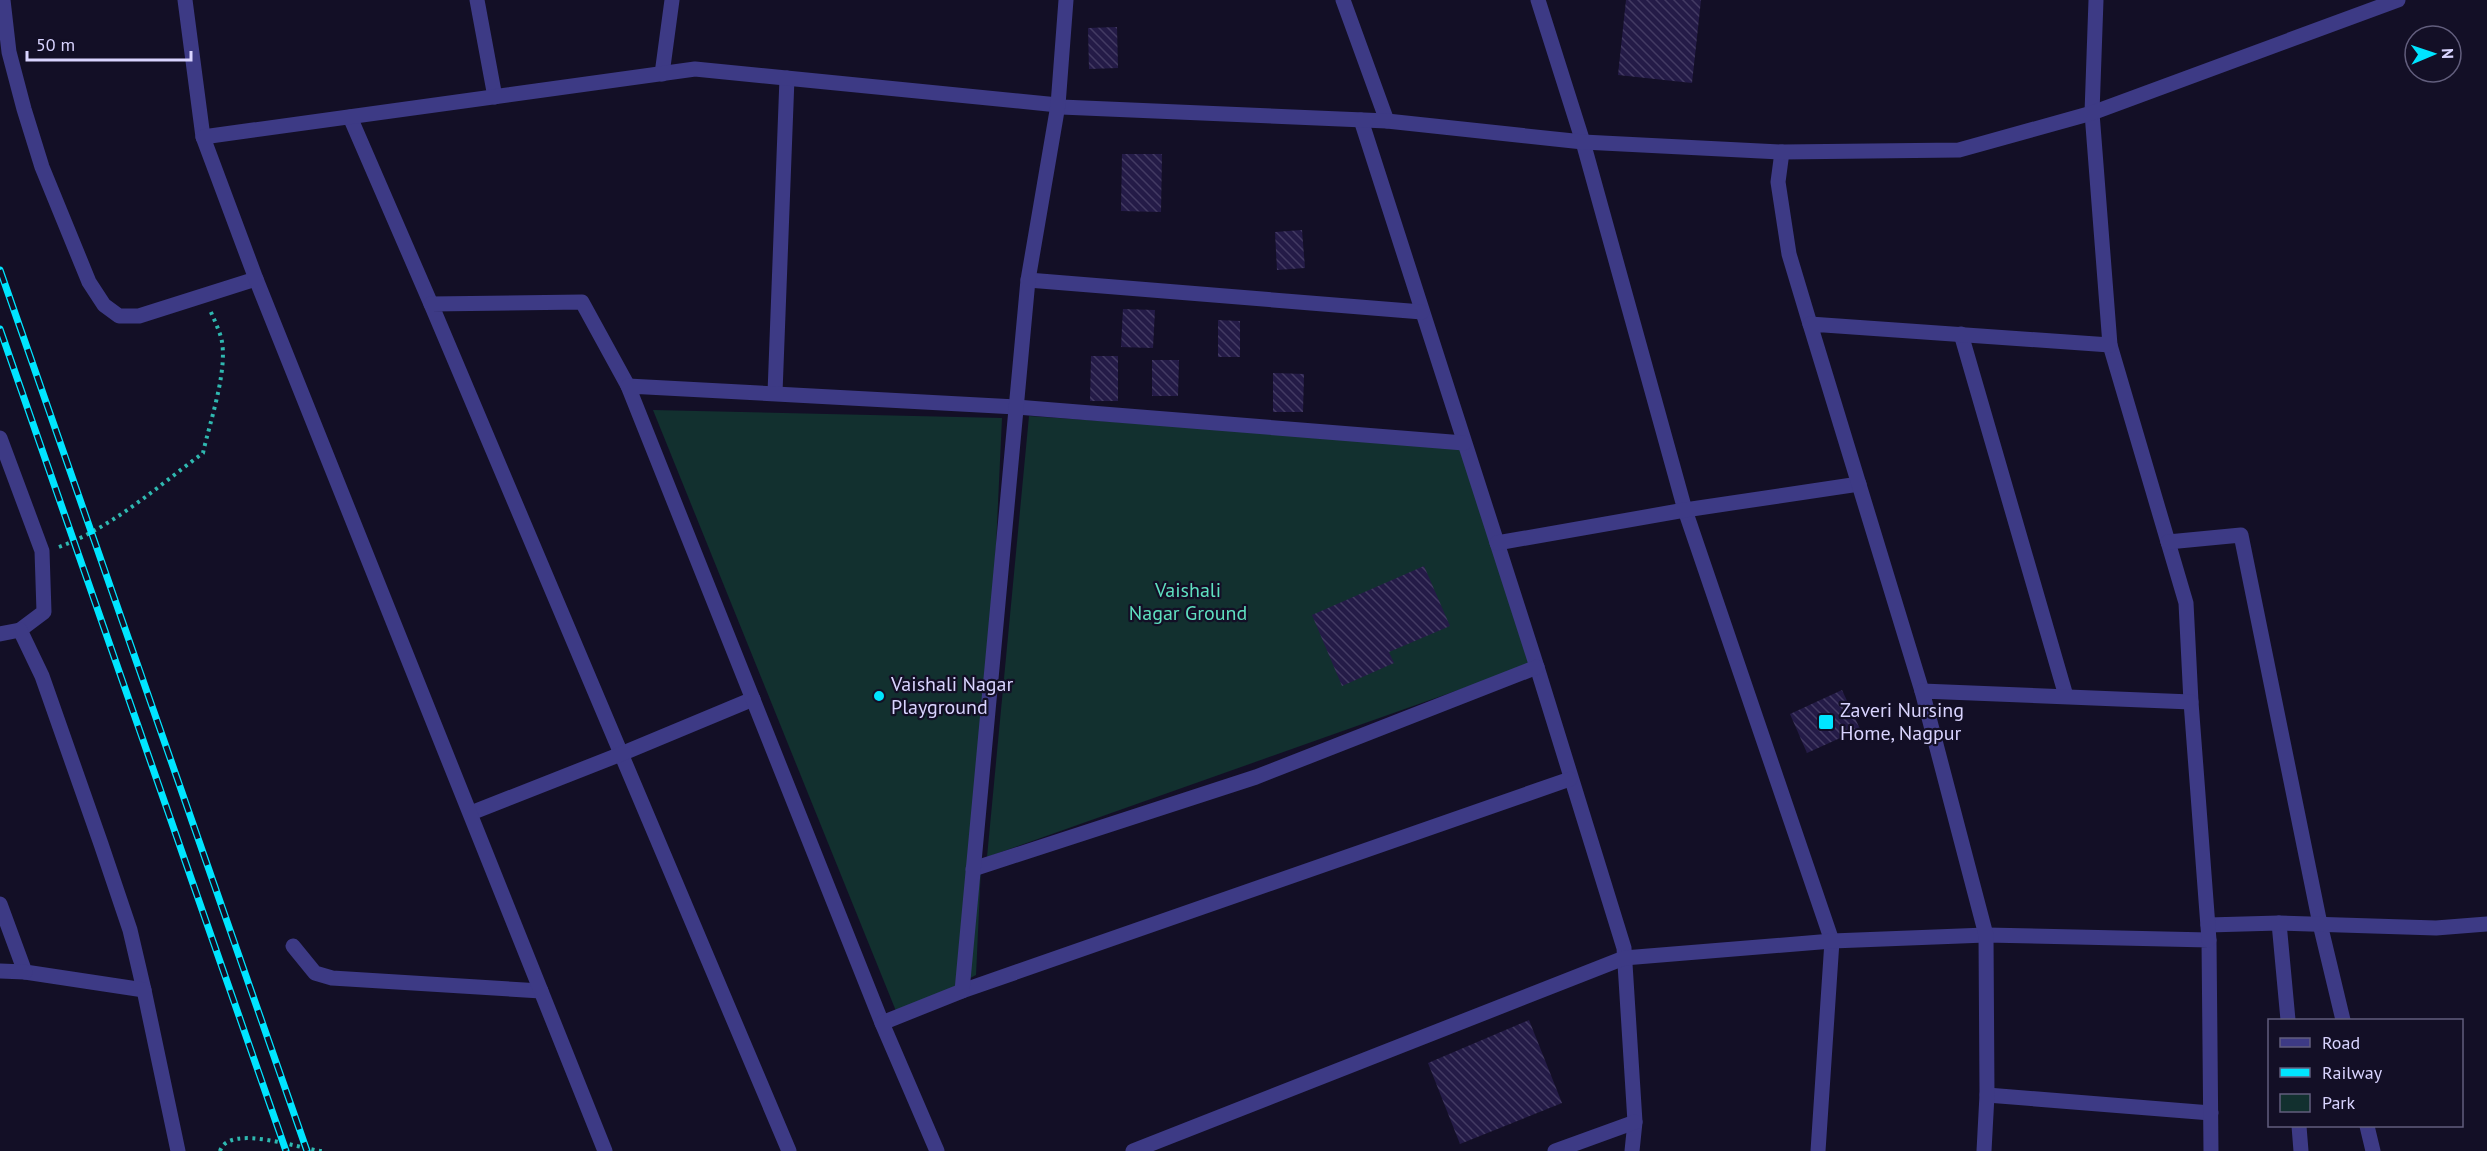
<svg xmlns="http://www.w3.org/2000/svg" width="2487" height="1151" viewBox="0 0 2487 1151" font-family="'PT Sans',sans-serif">
<style>
.green{fill:#12302f}
.building{fill:url(#building-back-hatch)}
.lines{fill:none;stroke-linecap:round;stroke-linejoin:round}
.path{stroke:#2fb8b0;stroke-width:4;stroke-dasharray:3 4.5;stroke-linecap:butt}
.minor{stroke:#3d3a85;stroke-width:15}
.rail-casing{stroke:#00e5ff;stroke-width:7}
.rail{stroke:#130f26;stroke-width:4.5;stroke-dasharray:14;stroke-linecap:butt}
.poi-dot{fill:#00e5ff;stroke:#130f26;stroke-width:2}
.labels{text-anchor:middle;stroke-width:4.5;stroke-linejoin:round;paint-order:stroke}
.park-label{font-size:20px;fill:#5fe0c0;stroke:#130f26}
.poi-label{font-size:20px;fill:#d9d4ff;stroke:#130f26;text-anchor:start}
</style>
<defs>
<pattern id="building-back-hatch" width="6" height="6" patternUnits="userSpaceOnUse" patternTransform="scale(1.5)"><rect width="6" height="6" fill="#241b47"/><path d="M-1 5l2 2M0 0l6 6M5-1l2 2" fill="none" stroke="#433b63"/></pattern>
</defs>
<rect width="100%" height="100%" fill="#130f26"/>
<g class="green">
<path d="M 653,410 L 1002,418 L 976,975 L 898,1016 Z"/>
<path d="M 1029,416 L 1462,446 L 1532,664 L 987,857 Z"/>
</g>
<g class="building">
<path d="M 1626,0 L 1701,0 L 1692,83 L 1618,75 Z"/>
<path d="M 1117,27 L 1118,68 L 1089,69 L 1088,28 Z"/>
<path d="M 1122,154 L 1162,154 L 1161,212 L 1121,211 Z"/>
<path d="M 1302,230 L 1305,268 L 1277,270 L 1275,232 Z"/>
<path d="M 1123,309 L 1155,310 L 1153,348 L 1121,347 Z"/>
<path d="M 1218,320 L 1240,321 L 1240,357 L 1218,357 Z"/>
<path d="M 1091,356 L 1118,356 L 1118,401 L 1090,401 Z"/>
<path d="M 1152,360 L 1179,360 L 1178,396 L 1152,396 Z"/>
<path d="M 1273,373 L 1304,374 L 1303,412 L 1273,412 Z"/>
<path d="M 1424,566 L 1450,626 L 1389,652 L 1394,663 L 1342,686 L 1312,615 Z"/>
<path d="M 1842,690 L 1860,729 L 1807,753 L 1790,714 Z"/>
<path d="M 1529,1020 L 1562,1103 L 1460,1144 L 1428,1063 Z"/>
</g>
<g class="lines">
<g class="path">
<path d="M 59,547 C 113,527 157,487 203,453 C 210,421 229,368 221,337 C 218,328 214,319 210,310"/>
<path d="M 220,1151 C 229,1123 300,1149 322,1151"/>
</g>
<g class="minor">
<path d="M 3,0 L 9,52 L 24,109 L 42,167 L 89,282 L 104,305 L 119,316 L 139,316 L 256,279"/>
<path d="M 185,0 L 203,137"/>
<path d="M 477,0 L 495,97"/>
<path d="M 1343,0 L 1387,121"/>
<path d="M 1538,0 L 1583,142 L 1685,510 L 1832,941 L 1818,1151"/>
<path d="M 662,74 L 672,0"/>
<path d="M 350,117 L 431,304"/>
<path d="M 1361,120 L 1537,667 L 1624,948 L 1635,1122 L 1632,1151"/>
<path d="M 1782,152 L 1778,182 L 1789,254 L 1810,324"/>
<path d="M 1028,280 L 1422,312"/>
<path d="M 1961,334 L 2066,696"/>
<path d="M 2110,345 L 2186,603 L 2191,702"/>
<path d="M 628,386 L 582,302 L 431,304 L 789,1151"/>
<path d="M 775,393 L 787,78"/>
<path d="M 0,438 L 42,551 L 44,612 L 20,630"/>
<path d="M 2168,542 L 2241,535 L 2320,924 L 2343,1020"/>
<path d="M 1497,543 L 1685,510 L 1859,484"/>
<path d="M 0,634 L 20,630 L 42,676 L 101,844 L 130,930 L 144,990"/>
<path d="M 1922,691 L 1810,324 L 2110,345 L 2092,113 L 2096,0"/>
<path d="M 471,813 L 621,754 L 753,699"/>
<path d="M 973,869 L 1256,777 L 1537,667"/>
<path d="M 0,904 L 25,972 L 144,990 L 178,1151"/>
<path d="M 2279,923 L 2288,1020"/>
<path d="M 2208,925 L 2279,923 L 2436,928 L 2487,924"/>
<path d="M 293,946 L 315,973 L 332,978 L 541,991"/>
<path d="M 0,971 L 25,972"/>
<path d="M 962,991 L 1570,779"/>
<path d="M 882,1023 L 628,386 L 1016,407 L 1464,443"/>
<path d="M 1987,1095 L 2211,1113"/>
<path d="M 2299,1126 L 2301,1151"/>
<path d="M 2367,1126 L 2373,1151"/>
<path d="M 605,1151 L 256,279 L 203,137 L 695,69 L 1058,105 L 1061,107 L 1387,121 L 1583,142 L 1782,152 L 1959,150 L 2092,113 L 2398,0"/>
<path d="M 937,1151 L 882,1023 L 962,991 L 1028,280 L 1058,105 L 1066,0"/>
<path d="M 1133,1151 L 1624,958 L 1832,941 L 1986,935 L 2209,940 L 2211,1151"/>
<path d="M 1555,1151 L 1635,1122"/>
<path d="M 1984,1151 L 1987,1095 L 1986,935 L 1922,691 L 2191,702 L 2209,940"/>
</g>
<g class="rail-casing">
<g id="rail">
<path d="M 0,270 L 307,1151"/>
<path d="M 0,329 L 286,1151"/>
</g>
</g>
<use href="#rail" class="rail"/>
</g>
<g class="poi-dot">
<circle cx="879" cy="696" r="6"/>
<rect x="1818" y="714" width="16" height="16" rx="3"/>
</g>
<g class="labels">
<g class="park-label">
<text x="1188" y="597">Vaishali<tspan x="1188" dy="23">Nagar Ground</tspan></text>
</g>
<g class="poi-label">
<text x="891" y="691">Vaishali Nagar<tspan x="891" dy="23">Playground</tspan></text>
<text x="1840" y="717">Zaveri Nursing<tspan x="1840" dy="23">Home, Nagpur</tspan></text>
</g>
</g>
<rect x="2268" y="1019" width="195" height="108" fill="#130f26" stroke="#625e7d" stroke-width="1.5"/>
<rect x="2280" y="1038" width="30" height="9" fill="#3d3a85" stroke="#625e7d" stroke-width="1.5"/>
<text x="2322" y="1049" font-size="18" fill="#d9d4ff">Road</text>
<rect x="2280" y="1068" width="30" height="9" fill="#00e5ff" stroke="#625e7d" stroke-width="1.5"/>
<text x="2322" y="1079" font-size="18" fill="#d9d4ff">Railway</text>
<rect x="2280" y="1094" width="30" height="18" fill="#12302f" stroke="#625e7d" stroke-width="1.5"/>
<text x="2322" y="1109" font-size="18" fill="#d9d4ff">Park</text>
<g transform="translate(2433 54) rotate(88)"><circle r="28" fill="#130f26" stroke="#625e7d" stroke-width="1.5"/>
<path d="M0-4.5L10 22L0 15L-10 22Z" fill="#00e5ff"/>
<text y="-9" font-size="16" font-weight="bold" text-anchor="middle" fill="#d9d4ff">N</text>
</g>
<path d="M27 51v9h164v-9" fill="none" stroke="#d9d4ff" stroke-width="3"/>
<text x="36" y="51" font-size="18" fill="#d9d4ff" stroke="#130f26" stroke-width="4.5" paint-order="stroke">50 m</text>
</svg>
